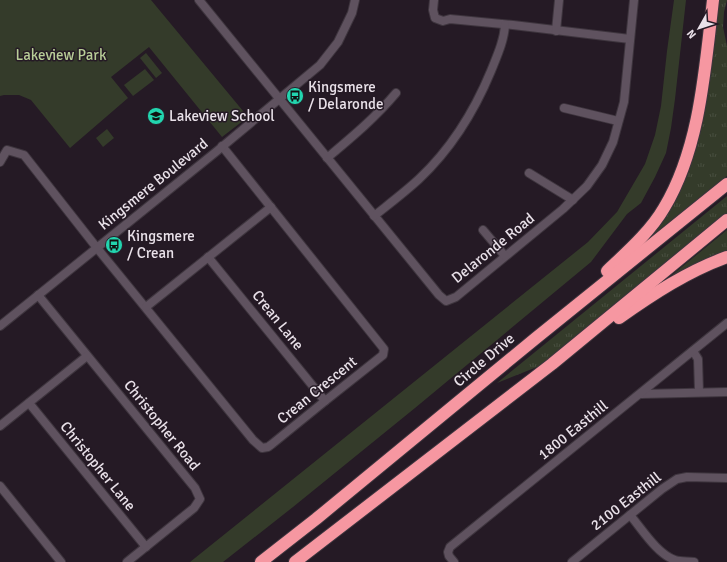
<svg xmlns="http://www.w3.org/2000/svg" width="727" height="562" viewBox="0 0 727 562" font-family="Signika,sans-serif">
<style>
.grass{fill:url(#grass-tufts)}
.green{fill:#343b2a}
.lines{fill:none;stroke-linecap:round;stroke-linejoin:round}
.minor-casing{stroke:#3e353e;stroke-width:10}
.highway-casing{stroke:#3e353e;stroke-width:14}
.minor{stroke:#5f525f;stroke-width:8}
.highway{stroke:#f697a1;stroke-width:12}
.labels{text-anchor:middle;stroke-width:3;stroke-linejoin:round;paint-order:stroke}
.park-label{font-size:15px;fill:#b8cd97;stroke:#251a25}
.poi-label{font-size:15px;fill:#e9e1e9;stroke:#251a25;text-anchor:start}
.street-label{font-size:15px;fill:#e9e1e9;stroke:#251a25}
</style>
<defs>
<pattern id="grass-tufts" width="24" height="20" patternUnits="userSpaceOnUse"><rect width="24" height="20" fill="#343b2a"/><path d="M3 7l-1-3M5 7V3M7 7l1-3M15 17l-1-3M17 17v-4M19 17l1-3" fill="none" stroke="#484e3f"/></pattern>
</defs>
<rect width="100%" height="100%" fill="#251a25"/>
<g class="grass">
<path d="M 716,0 L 727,0 L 724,12 L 723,27 L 727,46 L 727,176 L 643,244 L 687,173 L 695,151 L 702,118 Z"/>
<path d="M 727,196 L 727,218 L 542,365 L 497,383 Z"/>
<path d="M 727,230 L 727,253 L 673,276 L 672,275 Z"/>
</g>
<g class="green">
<path d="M 0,0 L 151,0 L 248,117 L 222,137 L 149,47 L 111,77 L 128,98 L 70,148 L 31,100 L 19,95 L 4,95 L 0,96 Z"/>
<path d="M 674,0 L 686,0 L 675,99 L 671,128 L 666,153 L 655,177 L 641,203 L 627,214 L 591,262 L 415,408 L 293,507 L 223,562 L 190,562 L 588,242 L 617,212 L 645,164 L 655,135 L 661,106 L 667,51 Z"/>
<path d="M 146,53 L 162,73 L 156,78 L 140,58 Z"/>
<path d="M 145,69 L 154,80 L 133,96 L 124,85 Z"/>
<path d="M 107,129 L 114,138 L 103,147 L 96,138 Z"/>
</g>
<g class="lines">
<g class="minor-casing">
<g id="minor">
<path d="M 199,0 L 439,295 L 446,301 L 456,297 L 563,209 L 587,186 L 602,165 L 613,142 L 624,102 L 634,0"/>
<path d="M 434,0 L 433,10 L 435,18 L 443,21 L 450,19 L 513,25 L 630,39"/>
<path d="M 556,31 L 559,0"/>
<path d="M 564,108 L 618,121"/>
<path d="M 327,158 C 352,137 375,118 396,93"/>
<path d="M 0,162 L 7,150 L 24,155 L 97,248 L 253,440 L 262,448 L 268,447 L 272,444 L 325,401 L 383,355 L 384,349 L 222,146"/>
<path d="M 529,173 L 573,200"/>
<path d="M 374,216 C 389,204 405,192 419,179 C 452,148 474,112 491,71 C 497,56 504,41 505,25"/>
<path d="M 483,230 L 505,256"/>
<path d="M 208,257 L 325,401"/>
<path d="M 38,295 L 195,488 L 200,499 L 194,508 L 127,562"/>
<path d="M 146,307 L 271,207"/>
<path d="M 0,326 L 217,151 L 320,65 L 338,42 L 352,13 L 355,0"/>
<path d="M 693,351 L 698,359 L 699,392"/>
<path d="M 641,394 L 727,392"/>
<path d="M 29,403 L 146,547"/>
<path d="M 0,426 L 87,356"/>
<path d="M 0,486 L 61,562"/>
<path d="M 630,515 C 642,529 657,554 675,560 C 681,562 688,561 694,562"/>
<path d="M 454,562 L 449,556 L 448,552 L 450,547 L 727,323"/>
<path d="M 572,562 L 662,489 L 677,479 L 687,477 L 727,478"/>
</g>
</g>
<g class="highway-casing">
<g id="highway">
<path d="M 607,271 C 627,252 650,232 664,208 C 700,148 705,69 713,0"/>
<path d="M 619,318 C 653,294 688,271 727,257"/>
<path d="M 261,562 L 316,519 L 536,338 L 727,184"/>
<path d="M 295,562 L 552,364 L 727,220"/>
</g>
</g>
<use href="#minor" class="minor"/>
<use href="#highway" class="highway"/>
</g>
<defs>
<g id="bus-disc" transform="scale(0.9)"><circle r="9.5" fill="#22d5af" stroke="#251a25"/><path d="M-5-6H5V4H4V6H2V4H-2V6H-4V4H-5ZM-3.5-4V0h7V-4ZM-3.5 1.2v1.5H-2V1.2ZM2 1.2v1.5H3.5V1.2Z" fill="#111"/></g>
<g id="school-disc" transform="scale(0.9)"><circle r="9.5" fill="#22d5af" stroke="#251a25"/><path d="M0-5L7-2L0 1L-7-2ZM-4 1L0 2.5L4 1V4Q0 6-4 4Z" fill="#111"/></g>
</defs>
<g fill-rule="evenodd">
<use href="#bus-disc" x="295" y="96"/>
<use href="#school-disc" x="156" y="116"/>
<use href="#bus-disc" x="114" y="245"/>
</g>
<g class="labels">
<g class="park-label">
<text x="61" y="60">Lakeview Park</text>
</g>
<g class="poi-label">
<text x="308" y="92">Kingsmere<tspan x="308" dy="17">/ Delaronde</tspan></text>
<text x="169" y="121">Lakeview School</text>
<text x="127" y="241">Kingsmere<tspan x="127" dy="17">/ Crean</tspan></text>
</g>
<g class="street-label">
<text transform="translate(153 184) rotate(-39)" y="5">Kingsmere Boulevard</text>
<text transform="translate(493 248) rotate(-39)" y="5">Delaronde Road</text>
<text transform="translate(278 320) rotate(51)" y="5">Crean Lane</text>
<text transform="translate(484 360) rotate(-40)" y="5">Circle Drive</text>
<text transform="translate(317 390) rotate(-39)" y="5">Crean Crescent</text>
<text transform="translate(162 425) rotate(51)" y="5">Christopher Road</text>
<text transform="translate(573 430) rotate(-39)" y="5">1800 Easthill</text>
<text transform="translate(98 466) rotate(51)" y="5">Christopher Lane</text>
<text transform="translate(626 501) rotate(-38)" y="5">2100 Easthill</text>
</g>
</g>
<g transform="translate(699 28) rotate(231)" stroke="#251a25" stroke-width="3" paint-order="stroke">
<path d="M0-3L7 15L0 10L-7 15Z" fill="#e9e1e9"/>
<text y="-6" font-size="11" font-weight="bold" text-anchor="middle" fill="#e9e1e9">N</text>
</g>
</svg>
